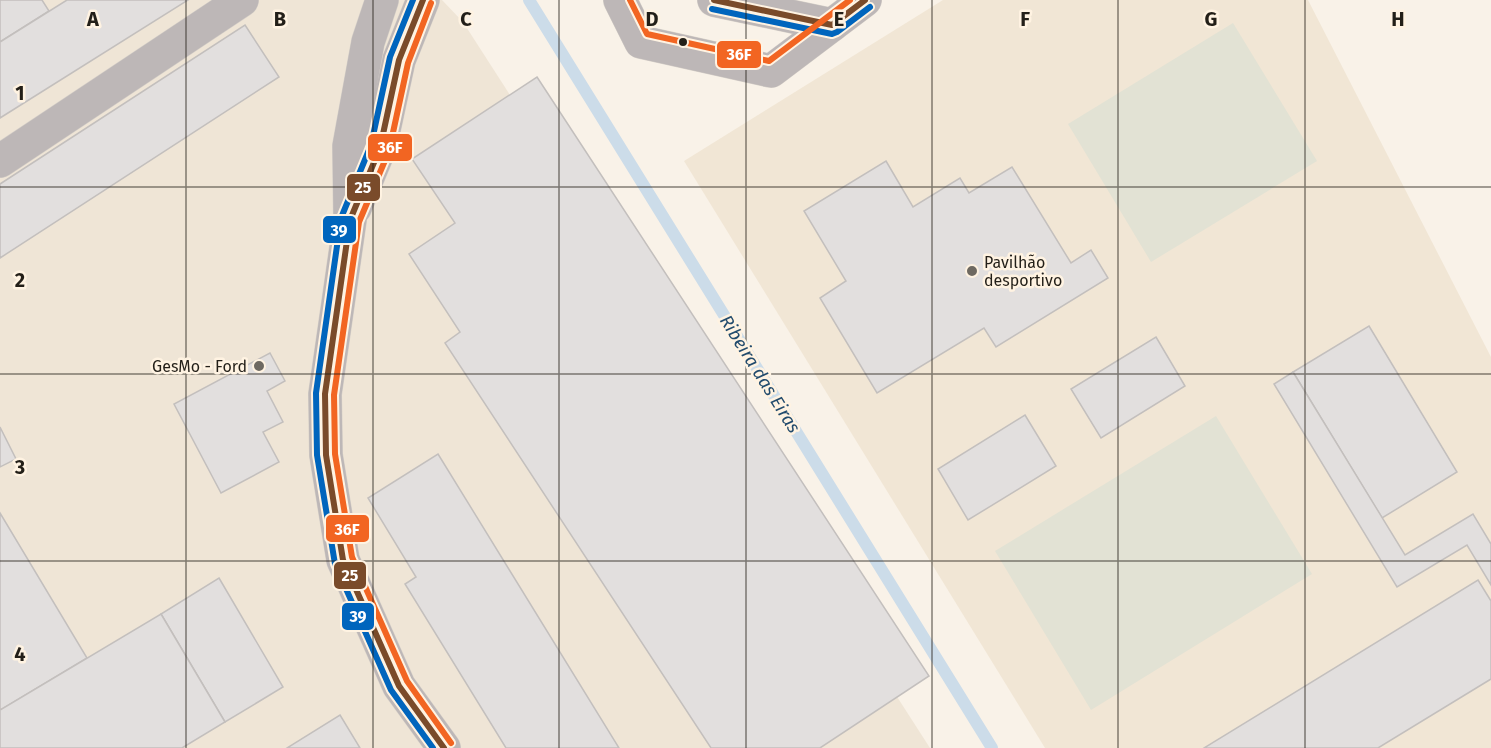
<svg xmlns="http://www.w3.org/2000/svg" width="1491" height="748" viewBox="0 0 1491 748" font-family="'Fira Sans',sans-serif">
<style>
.built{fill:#f1e6d5}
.industrial{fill:#efe5d6}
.green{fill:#e2e2d4}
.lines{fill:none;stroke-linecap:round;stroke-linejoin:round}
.stream{stroke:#ccdce9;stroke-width:12}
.building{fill:#e2dfde;stroke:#c3bfbd;stroke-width:1.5}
.minor-casing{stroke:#d5cfc8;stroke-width:34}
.minor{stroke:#bdb7b7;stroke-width:33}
.bus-1-casing{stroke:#fff3e2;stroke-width:10}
.bus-2-casing{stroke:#fff3e2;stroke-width:10}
.bus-3-casing{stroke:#fff3e2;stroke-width:10}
.bus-1{stroke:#7a4b2a;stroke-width:6}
.bus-2{stroke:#0065bd;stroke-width:6}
.bus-3{stroke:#f26522;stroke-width:6}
.grid{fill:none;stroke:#231f18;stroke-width:1.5;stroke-opacity:0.55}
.bus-dot{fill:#231f18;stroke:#fff3e2;stroke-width:2}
.poi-dot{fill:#6e6961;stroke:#fff3e2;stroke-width:2}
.labels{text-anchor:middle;stroke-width:5;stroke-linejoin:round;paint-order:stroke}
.poi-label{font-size:16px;fill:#231f18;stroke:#fff3e2;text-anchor:start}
.water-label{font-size:18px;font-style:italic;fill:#224b6d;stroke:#fff3e2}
.grid-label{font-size:20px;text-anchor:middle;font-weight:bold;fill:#231f18;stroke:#fff3e2;stroke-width:5;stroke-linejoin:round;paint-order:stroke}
.line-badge{stroke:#fff3e2;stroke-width:2}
.badge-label{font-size:16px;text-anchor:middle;font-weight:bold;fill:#fff}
</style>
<rect width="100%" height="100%" fill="#f9f2e8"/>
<path class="built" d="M 943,0 L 1308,0 L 1491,357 L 1491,748 L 1045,748 L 684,161 Z"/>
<path class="industrial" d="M 0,0 L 442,0 L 463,22 L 930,748 L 0,748 Z"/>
<g class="green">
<path d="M 1233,23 L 1317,161 L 1151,262 L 1068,124 Z"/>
<path d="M 1216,416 L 1312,574 L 1091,710 L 995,551 Z"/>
</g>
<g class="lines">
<path class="stream" d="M 529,0 L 992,748"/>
</g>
<g class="building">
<path d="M 0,0 L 42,0 L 49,11 L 0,42 Z"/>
<path d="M 67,0 L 188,0 L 0,118 L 0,42 Z"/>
<path d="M 245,25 L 279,77 L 0,258 L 0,184 Z"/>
<path d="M 537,77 L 929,676 L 820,748 L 711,748 L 445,343 L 460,332 L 409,254 L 455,223 L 412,159 Z"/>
<path d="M 886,161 L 913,207 L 960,178 L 969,193 L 1012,167 L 1071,263 L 1091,250 L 1108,278 L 996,347 L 984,328 L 877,393 L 820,298 L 846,281 L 804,211 Z"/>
<path d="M 1369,326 L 1457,472 L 1382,518 L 1293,372 Z"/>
<path d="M 1156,337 L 1185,386 L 1101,438 L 1071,389 Z"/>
<path d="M 270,353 L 285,381 L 267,391 L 283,422 L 263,432 L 279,462 L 221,493 L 174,404 Z"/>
<path d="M 1293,372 L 1405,555 L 1473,514 L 1491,544 L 1491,585 L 1467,545 L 1397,587 L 1274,384 Z"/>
<path d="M 1025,415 L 1056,466 L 968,520 L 938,469 Z"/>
<path d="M 0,427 L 16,459 L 0,467 Z"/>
<path d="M 438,454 L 619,748 L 506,748 L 405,584 L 416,577 L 368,498 Z"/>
<path d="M 0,513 L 87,658 L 0,710 Z"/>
<path d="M 219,578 L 283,687 L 225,722 L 161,614 Z"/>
<path d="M 1478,580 L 1491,601 L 1491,679 L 1378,748 L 1204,748 Z"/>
<path d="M 161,614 L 225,722 L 182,748 L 0,748 L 0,710 Z"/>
<path d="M 340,715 L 360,748 L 287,748 Z"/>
</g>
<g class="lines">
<g class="minor-casing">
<g id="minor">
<path d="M 382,0 L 368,42 L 349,146 L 350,220 L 325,394 L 326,455 L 343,560 L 399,686 L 444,748"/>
<path d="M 620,0 L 641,42 L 771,71 L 865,0"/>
<path d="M 714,0 L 832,25"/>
<path d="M 0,161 L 242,0"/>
<path d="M 355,208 L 380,148 L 399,60 L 423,0"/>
</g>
</g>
<use href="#minor" class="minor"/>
<g class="bus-1-casing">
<g id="bus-1">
<path d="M 423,0 L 399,60 L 380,148 L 350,220 L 325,394 L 326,455 L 343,560 L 399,686 L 444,748"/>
<path d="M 714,0 L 832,25 L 865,0"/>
</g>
</g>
<g class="bus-2-casing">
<g id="bus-2">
<path d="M 413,0 L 390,57 L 371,145 L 341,218 L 316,393 L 317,455 L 335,564 L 391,690 L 433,748"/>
<path d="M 712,9 L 832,34 L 837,32 L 870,7"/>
</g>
</g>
<g class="bus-3-casing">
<g id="bus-3">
<path d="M 630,0 L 647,34 L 769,61 L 850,0"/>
<path d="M 431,3 L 408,63 L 389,151 L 359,222 L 334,395 L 335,454 L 352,557 L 407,681 L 451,743"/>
</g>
</g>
<use href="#bus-1" class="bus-1"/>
<use href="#bus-2" class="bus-2"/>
<use href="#bus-3" class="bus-3"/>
</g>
<path class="grid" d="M 186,0 L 186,748M 373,0 L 373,748M 559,0 L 559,748M 746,0 L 746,748M 932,0 L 932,748M 1118,0 L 1118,748M 1305,0 L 1305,748M 0,187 L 1491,187M 0,374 L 1491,374M 0,561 L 1491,561"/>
<circle class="bus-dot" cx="683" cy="42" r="5"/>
<g class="poi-dot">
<circle cx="972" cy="271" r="6"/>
<circle cx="259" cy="366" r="6"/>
</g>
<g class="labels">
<g class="poi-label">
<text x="984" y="268">Pavilhão<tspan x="984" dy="18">desportivo</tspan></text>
<text x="247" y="372" text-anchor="end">GesMo - Ford</text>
</g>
<g class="water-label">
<text transform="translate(760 374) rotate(58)" y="6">Ribeira das Eiras</text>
</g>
</g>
<g class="grid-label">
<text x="93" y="26">A</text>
<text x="280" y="26">B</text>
<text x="466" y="26">C</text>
<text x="652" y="26">D</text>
<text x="839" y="26">E</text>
<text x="1025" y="26">F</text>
<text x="1211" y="26">G</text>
<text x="1398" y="26">H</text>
<text x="20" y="100">1</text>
<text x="20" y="287">2</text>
<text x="20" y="474">3</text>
<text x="20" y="661">4</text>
</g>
<g class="line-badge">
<rect x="716" y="40" width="46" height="29" rx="6" fill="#f26522"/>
<rect x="367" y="133" width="46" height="29" rx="6" fill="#f26522"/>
<rect x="346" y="173" width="35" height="29" rx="6" fill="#7a4b2a"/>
<rect x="322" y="215" width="35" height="29" rx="6" fill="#0065bd"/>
<rect x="325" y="514" width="45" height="29" rx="6" fill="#f26522"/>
<rect x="333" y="561" width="34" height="29" rx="6" fill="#7a4b2a"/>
<rect x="341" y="602" width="34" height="29" rx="6" fill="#0065bd"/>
</g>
<g class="badge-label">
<text x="739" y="60">36F</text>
<text x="390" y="153">36F</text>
<text x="363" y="193">25</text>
<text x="339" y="236">39</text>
<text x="347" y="535">36F</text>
<text x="350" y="581">25</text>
<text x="358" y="622">39</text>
</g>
</svg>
